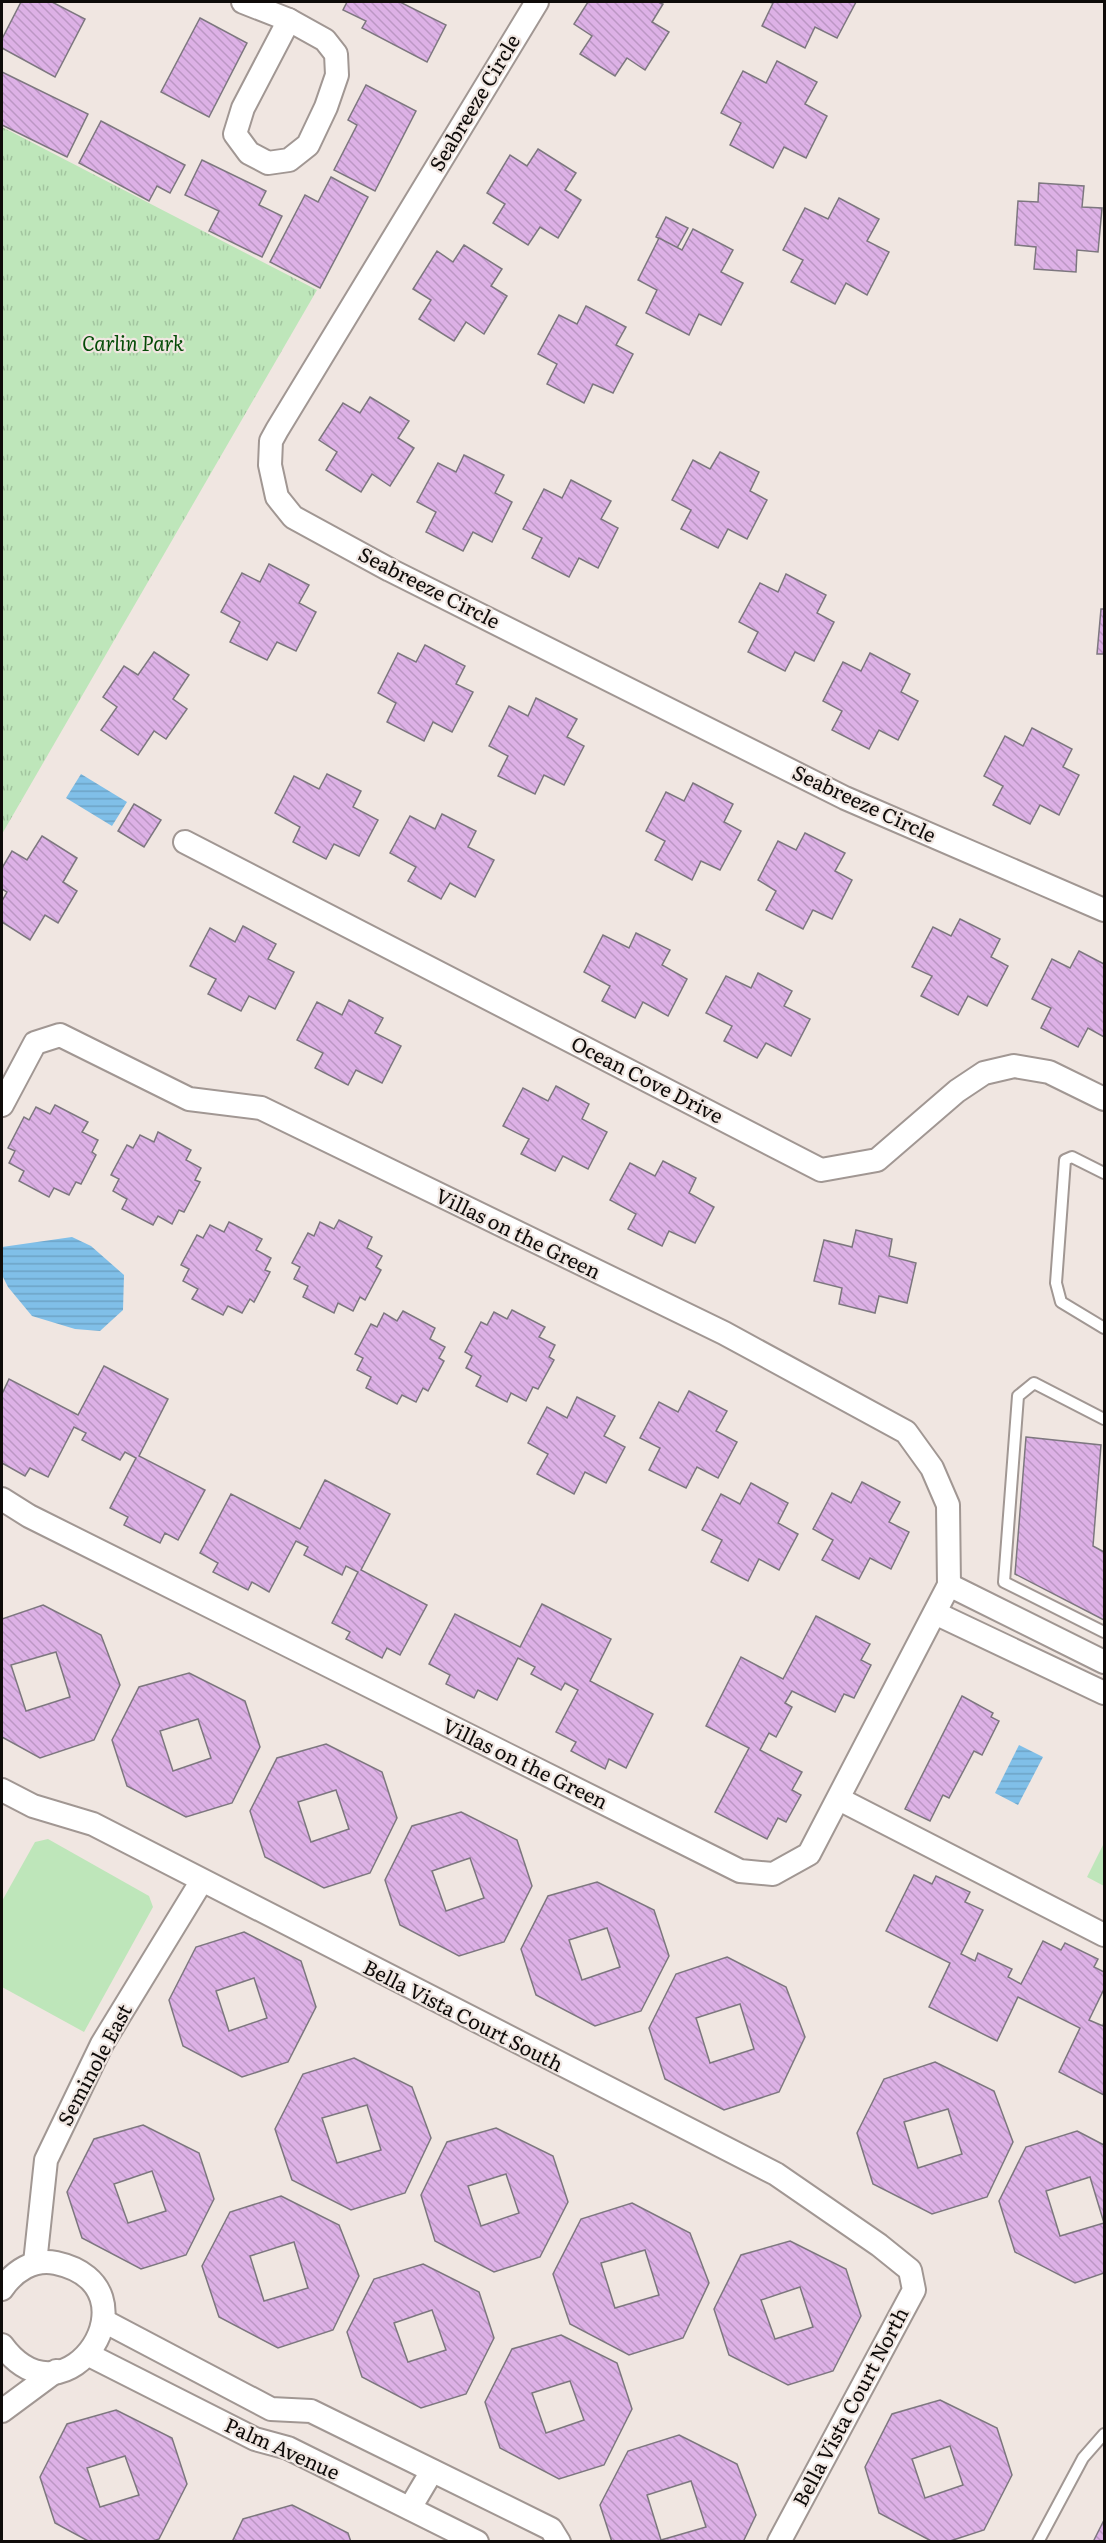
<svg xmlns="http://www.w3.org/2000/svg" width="1106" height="2543" viewBox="0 0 1106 2543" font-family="Literata,serif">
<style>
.grass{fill:#bee6ba}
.park{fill:url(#park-tufts)}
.water{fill:url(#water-rules)}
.building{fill:url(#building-back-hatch);stroke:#7d777f;stroke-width:1.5;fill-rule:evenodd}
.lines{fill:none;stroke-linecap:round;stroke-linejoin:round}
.lane-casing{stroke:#a19793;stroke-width:14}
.street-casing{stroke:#a19793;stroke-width:26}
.lane{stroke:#fff;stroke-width:10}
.street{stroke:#fff;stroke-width:22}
.labels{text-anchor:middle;stroke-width:4.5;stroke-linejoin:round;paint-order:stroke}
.street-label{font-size:20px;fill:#0e0b09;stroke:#f0e6e1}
.park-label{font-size:20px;font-style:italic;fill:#044b06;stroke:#f0e6e1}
</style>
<defs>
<pattern id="park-tufts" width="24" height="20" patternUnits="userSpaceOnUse" patternTransform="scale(1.5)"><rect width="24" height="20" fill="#bee6ba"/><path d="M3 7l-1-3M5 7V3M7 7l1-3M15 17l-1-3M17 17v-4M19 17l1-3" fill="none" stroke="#a2c49f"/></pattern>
<pattern id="water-rules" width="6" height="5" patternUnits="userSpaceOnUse" patternTransform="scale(1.5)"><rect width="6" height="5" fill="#80bfe8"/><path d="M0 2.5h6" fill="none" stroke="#6da3c6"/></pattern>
<pattern id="building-back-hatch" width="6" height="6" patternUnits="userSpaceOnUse" patternTransform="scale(1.5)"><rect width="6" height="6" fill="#ddb1e6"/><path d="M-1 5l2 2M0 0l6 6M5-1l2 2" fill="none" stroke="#bc97c4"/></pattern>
</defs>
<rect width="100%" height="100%" fill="#f0e6e1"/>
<g class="grass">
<path d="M 48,1839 L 149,1896 L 153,1907 L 84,2032 L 2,1987 L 2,1901 L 35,1842 Z"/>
<path d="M 1104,1843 L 1104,1886 L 1087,1877 Z"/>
</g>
<path class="park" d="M 2,127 L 317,290 L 2,834 Z"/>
<g class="water">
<path d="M 81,774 L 127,802 L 112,826 L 66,798 Z"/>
<path d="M 72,1237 L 91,1246 L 124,1275 L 123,1310 L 100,1331 L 75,1329 L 32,1316 L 8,1287 L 2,1275 L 2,1247 Z"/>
<path d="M 1019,1745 L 1043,1757 L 1018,1805 L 995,1793 Z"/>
</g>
<g class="building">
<path d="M 21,2 L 52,2 L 85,19 L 55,77 L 2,48 L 2,39 Z"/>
<path d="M 347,2 L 400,2 L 446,25 L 427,62 L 362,28 L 366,21 L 343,10 Z"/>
<path d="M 588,2 L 658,2 L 663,4 L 652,22 L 669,32 L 645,70 L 627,58 L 615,76 L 580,54 L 592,36 L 574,24 Z"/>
<path d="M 769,2 L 856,2 L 837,38 L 815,27 L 805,48 L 762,26 L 773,3 Z"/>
<path d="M 200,18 L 247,43 L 209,117 L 161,92 Z"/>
<path d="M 777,61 L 817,82 L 805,104 L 827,116 L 806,158 L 784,147 L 773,168 L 730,145 L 741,123 L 721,113 L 743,71 L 766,83 Z"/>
<path d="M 2,72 L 88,114 L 67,157 L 2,125 Z"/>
<path d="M 366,85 L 416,111 L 375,191 L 334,170 L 357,125 L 348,120 Z"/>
<path d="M 101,121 L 185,165 L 170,193 L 157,186 L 149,201 L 79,163 Z"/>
<path d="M 538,149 L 576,173 L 565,190 L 581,200 L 558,238 L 540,227 L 528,245 L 493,223 L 505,204 L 487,193 L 510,155 L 527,166 Z"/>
<path d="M 202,160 L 266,191 L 259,205 L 282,216 L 262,257 L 209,231 L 219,211 L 185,195 Z"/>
<path d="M 331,177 L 368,197 L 320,288 L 270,262 L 305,195 L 318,202 Z"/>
<path d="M 1039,183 L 1084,186 L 1082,207 L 1102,208 L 1098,252 L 1077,250 L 1076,272 L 1034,269 L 1036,247 L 1015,245 L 1018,201 L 1038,202 Z"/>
<path d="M 839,198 L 879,219 L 867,241 L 889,252 L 867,295 L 846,283 L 835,304 L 791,282 L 803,260 L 783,250 L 805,208 L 828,219 Z"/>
<path d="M 666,217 L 688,228 L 677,248 L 656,237 Z"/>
<path d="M 693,229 L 733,250 L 721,272 L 743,283 L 721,325 L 699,314 L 689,335 L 646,313 L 657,290 L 638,280 L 659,238 L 682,250 Z"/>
<path d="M 464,245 L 502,269 L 491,286 L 507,296 L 484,334 L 466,322 L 454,341 L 419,319 L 431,300 L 413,289 L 437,251 L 453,262 Z"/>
<path d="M 586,306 L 626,327 L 616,345 L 633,354 L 613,393 L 593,384 L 584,403 L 547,384 L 557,364 L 538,354 L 559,315 L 577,324 Z"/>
<path d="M 370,397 L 409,421 L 398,438 L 414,448 L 390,486 L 372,474 L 361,492 L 326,470 L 337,452 L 319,440 L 343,403 L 360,413 Z"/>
<path d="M 720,452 L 759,472 L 750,491 L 767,500 L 747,539 L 728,529 L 718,548 L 681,529 L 691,510 L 672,500 L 693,460 L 710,469 Z"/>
<path d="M 464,455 L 504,475 L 495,493 L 512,502 L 492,542 L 473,532 L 463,551 L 426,532 L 436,512 L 417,502 L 438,463 L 456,472 Z"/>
<path d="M 571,480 L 611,501 L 601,519 L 618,528 L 598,568 L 579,558 L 569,577 L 532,558 L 542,538 L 523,529 L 544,489 L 562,498 Z"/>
<path d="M 269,564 L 309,585 L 299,603 L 316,612 L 296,651 L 277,642 L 267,660 L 230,642 L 240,622 L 221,612 L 242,573 L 260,582 Z"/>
<path d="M 786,574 L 826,595 L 817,613 L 834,622 L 814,661 L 795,652 L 785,671 L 748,652 L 758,632 L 739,622 L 760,583 L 778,592 Z"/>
<path d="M 1101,609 L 1104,609 L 1104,654 L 1097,654 Z"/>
<path d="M 425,645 L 465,666 L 456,684 L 473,692 L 452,732 L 433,722 L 424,741 L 387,722 L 396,703 L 378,693 L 398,653 L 416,662 Z"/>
<path d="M 154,652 L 189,675 L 173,699 L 187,709 L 166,739 L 154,731 L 138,755 L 101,730 L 117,707 L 103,697 L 124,666 L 138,675 Z"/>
<path d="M 870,653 L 910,674 L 901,692 L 918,701 L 898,740 L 879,730 L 869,749 L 832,730 L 842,711 L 823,701 L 843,662 L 861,671 Z"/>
<path d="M 536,698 L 577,719 L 567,737 L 584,746 L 564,785 L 544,775 L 535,794 L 498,776 L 508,756 L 489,746 L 509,706 L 528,716 Z"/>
<path d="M 1032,728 L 1072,749 L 1063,767 L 1079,775 L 1059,815 L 1040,805 L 1030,824 L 993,805 L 1003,786 L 984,776 L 1005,736 L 1023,746 Z"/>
<path d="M 327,774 L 361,791 L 353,807 L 378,820 L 359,856 L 334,844 L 326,859 L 293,842 L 300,827 L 275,813 L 294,776 L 319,789 Z"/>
<path d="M 693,783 L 733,804 L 724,822 L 741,831 L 720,870 L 701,861 L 692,880 L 655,860 L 665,841 L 646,831 L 666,792 L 684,801 Z"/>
<path d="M 134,804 L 161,820 L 144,847 L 118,831 Z"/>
<path d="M 442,814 L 476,831 L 468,847 L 494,860 L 475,897 L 450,883 L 441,899 L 408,881 L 416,867 L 390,853 L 410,816 L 435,829 Z"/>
<path d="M 805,833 L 845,853 L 835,871 L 852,880 L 832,919 L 813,910 L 803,929 L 766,910 L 776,891 L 758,880 L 778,841 L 796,850 Z"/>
<path d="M 42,836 L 77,858 L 63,882 L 77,891 L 58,923 L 45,915 L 30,940 L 2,922 L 2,901 L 7,892 L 2,889 L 2,868 L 12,851 L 27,860 Z"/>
<path d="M 960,919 L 1000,939 L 991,957 L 1008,966 L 987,1006 L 968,996 L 958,1015 L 921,996 L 932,976 L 912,967 L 933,927 L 951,936 Z"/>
<path d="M 243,926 L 276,944 L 268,959 L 294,972 L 275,1009 L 249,996 L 241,1011 L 208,994 L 216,979 L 190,966 L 210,928 L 235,942 Z"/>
<path d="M 636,933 L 670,950 L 662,965 L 687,979 L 668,1016 L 643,1002 L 635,1018 L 602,1001 L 610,986 L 584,972 L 603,935 L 629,948 Z"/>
<path d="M 1079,951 L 1104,964 L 1104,1037 L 1088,1028 L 1078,1047 L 1041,1028 L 1051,1008 L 1032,999 L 1052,959 L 1070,968 Z"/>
<path d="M 758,973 L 792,991 L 784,1006 L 810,1019 L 791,1056 L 766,1043 L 757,1058 L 724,1041 L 732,1026 L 706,1013 L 726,976 L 751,988 Z"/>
<path d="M 349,1000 L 383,1018 L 375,1033 L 401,1046 L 382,1083 L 356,1070 L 348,1085 L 315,1068 L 323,1053 L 297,1040 L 317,1002 L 342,1015 Z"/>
<path d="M 556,1086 L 589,1104 L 582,1119 L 607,1132 L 588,1169 L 563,1156 L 555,1171 L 521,1154 L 529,1139 L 503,1126 L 523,1088 L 548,1101 Z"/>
<path d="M 55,1105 L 88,1122 L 82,1132 L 98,1140 L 92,1152 L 96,1155 L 81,1184 L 76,1182 L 69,1195 L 54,1188 L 49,1197 L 19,1181 L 24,1171 L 9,1163 L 15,1151 L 8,1148 L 24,1117 L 29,1120 L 36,1107 L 50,1114 Z"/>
<path d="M 158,1132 L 191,1150 L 186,1160 L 201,1168 L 195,1180 L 200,1182 L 184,1212 L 179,1210 L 172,1224 L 158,1216 L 153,1225 L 122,1209 L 127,1199 L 113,1191 L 119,1179 L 111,1175 L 127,1145 L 133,1148 L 140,1135 L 154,1142 Z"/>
<path d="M 663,1161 L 696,1178 L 689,1193 L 714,1207 L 695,1243 L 669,1231 L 662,1246 L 628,1229 L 636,1214 L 610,1200 L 630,1163 L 655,1176 Z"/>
<path d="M 339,1220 L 372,1237 L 367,1248 L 382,1256 L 376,1267 L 381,1270 L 365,1300 L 360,1297 L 353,1311 L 338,1303 L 334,1313 L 303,1297 L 308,1286 L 294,1279 L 300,1267 L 292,1263 L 308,1233 L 314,1236 L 320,1222 L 334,1229 Z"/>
<path d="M 229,1222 L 262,1239 L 256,1250 L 271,1258 L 265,1270 L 270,1272 L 254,1302 L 250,1299 L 242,1313 L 228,1306 L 223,1315 L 192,1299 L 198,1289 L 183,1281 L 189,1269 L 181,1265 L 197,1235 L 203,1238 L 210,1225 L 224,1232 Z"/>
<path d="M 856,1230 L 892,1239 L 889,1256 L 916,1263 L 907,1303 L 879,1296 L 875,1313 L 839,1304 L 842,1288 L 814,1281 L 824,1240 L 852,1247 Z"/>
<path d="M 512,1310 L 545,1327 L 539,1337 L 555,1345 L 549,1357 L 554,1360 L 538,1389 L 533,1387 L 526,1401 L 511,1393 L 507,1402 L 476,1386 L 481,1376 L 466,1368 L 472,1356 L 465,1352 L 481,1322 L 487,1325 L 494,1312 L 507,1319 Z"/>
<path d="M 403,1311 L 435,1328 L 430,1339 L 445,1347 L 439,1358 L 444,1361 L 428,1391 L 423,1388 L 416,1402 L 402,1395 L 397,1404 L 366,1388 L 371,1377 L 357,1370 L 363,1358 L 355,1354 L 371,1324 L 377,1327 L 384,1313 L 397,1321 Z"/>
<path d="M 104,1366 L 168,1399 L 139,1456 L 205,1490 L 178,1540 L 165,1533 L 160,1543 L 124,1525 L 128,1517 L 110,1508 L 136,1458 L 125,1452 L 120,1460 L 82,1440 L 86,1433 L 74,1427 L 48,1477 L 30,1468 L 25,1476 L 2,1463 L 2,1394 L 9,1379 L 78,1415 Z"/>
<path d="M 689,1391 L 727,1411 L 716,1431 L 737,1442 L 718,1478 L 697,1467 L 686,1488 L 649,1470 L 660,1448 L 640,1438 L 659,1402 L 678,1412 Z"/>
<path d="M 577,1397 L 615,1416 L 604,1436 L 625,1447 L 606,1483 L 585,1472 L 574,1494 L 537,1474 L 548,1454 L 528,1443 L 547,1407 L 567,1418 Z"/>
<path d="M 1026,1437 L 1101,1445 L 1093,1546 L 1104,1552 L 1104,1620 L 1015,1574 Z"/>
<path d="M 325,1480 L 390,1514 L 361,1570 L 427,1605 L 400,1655 L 387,1648 L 382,1658 L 346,1639 L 350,1632 L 332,1623 L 358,1572 L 346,1566 L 342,1575 L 304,1555 L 308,1547 L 296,1541 L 269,1592 L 252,1582 L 248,1590 L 213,1572 L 218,1563 L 200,1553 L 231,1494 L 300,1529 Z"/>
<path d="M 862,1482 L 900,1502 L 889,1522 L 909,1532 L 891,1569 L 870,1558 L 859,1579 L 822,1560 L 833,1540 L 813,1529 L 832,1493 L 851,1503 Z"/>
<path d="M 751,1483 L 788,1503 L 778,1523 L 798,1534 L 779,1570 L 759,1559 L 748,1581 L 711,1562 L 722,1540 L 702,1530 L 721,1494 L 740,1504 Z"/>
<path d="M 542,1604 L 611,1639 L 590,1681 L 653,1714 L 626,1768 L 609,1759 L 605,1769 L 571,1751 L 576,1742 L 556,1732 L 578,1690 L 565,1683 L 561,1690 L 531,1674 L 535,1667 L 518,1658 L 497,1700 L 478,1690 L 474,1698 L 446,1684 L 450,1675 L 429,1664 L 455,1614 L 520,1647 Z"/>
<path d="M 43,1605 L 101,1635 L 120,1685 L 94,1740 L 40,1758 L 2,1737 L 2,1619 ZM 56,1652 L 70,1697 L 26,1711 L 11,1665 Z"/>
<path d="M 816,1616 L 870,1644 L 861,1660 L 871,1665 L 854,1698 L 844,1694 L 835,1712 L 792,1691 L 785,1703 L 792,1707 L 776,1737 L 769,1733 L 760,1750 L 802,1772 L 792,1790 L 801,1795 L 786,1822 L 778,1818 L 767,1839 L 715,1812 L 749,1748 L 706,1726 L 741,1657 L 783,1679 Z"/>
<path d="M 189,1673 L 245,1701 L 260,1747 L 232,1803 L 186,1817 L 127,1786 L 112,1740 L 139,1687 ZM 198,1719 L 211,1758 L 173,1771 L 160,1731 Z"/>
<path d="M 962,1696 L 993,1713 L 991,1717 L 999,1721 L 982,1755 L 974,1751 L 949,1798 L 943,1795 L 930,1821 L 905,1809 Z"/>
<path d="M 326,1744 L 382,1772 L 397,1818 L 370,1873 L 324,1888 L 265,1857 L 250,1811 L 277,1758 ZM 336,1790 L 349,1829 L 311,1842 L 298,1802 Z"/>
<path d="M 461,1812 L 517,1840 L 532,1886 L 504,1942 L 459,1956 L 400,1925 L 385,1880 L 412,1826 ZM 470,1858 L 484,1898 L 446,1911 L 432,1871 Z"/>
<path d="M 914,1875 L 932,1884 L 936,1876 L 970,1892 L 965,1902 L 983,1910 L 961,1954 L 975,1961 L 978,1953 L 1012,1969 L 1008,1977 L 1021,1984 L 1043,1941 L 1061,1950 L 1065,1943 L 1098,1959 L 1094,1967 L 1104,1972 L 1104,1989 L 1089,2020 L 1103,2026 L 1104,2022 L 1104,2095 L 1059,2072 L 1080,2028 L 1018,1997 L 997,2041 L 929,2007 L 950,1963 L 886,1931 Z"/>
<path d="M 597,1882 L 654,1910 L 669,1956 L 641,2011 L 595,2026 L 536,1995 L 521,1949 L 548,1896 ZM 607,1928 L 620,1967 L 582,1980 L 569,1940 Z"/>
<path d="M 244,1932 L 301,1961 L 316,2007 L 288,2062 L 242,2077 L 183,2046 L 169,2000 L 196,1947 ZM 254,1978 L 267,2018 L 229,2031 L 216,1991 Z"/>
<path d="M 727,1957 L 786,1987 L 805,2037 L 779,2092 L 724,2110 L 665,2079 L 649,2028 L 676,1974 ZM 740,2004 L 754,2049 L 710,2063 L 696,2018 Z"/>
<path d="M 354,2058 L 412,2087 L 431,2138 L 405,2193 L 351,2210 L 292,2180 L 275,2129 L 303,2074 ZM 367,2105 L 381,2150 L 337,2163 L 322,2118 Z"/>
<path d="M 935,2062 L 994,2091 L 1013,2142 L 987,2197 L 932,2214 L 873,2184 L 857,2133 L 884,2079 ZM 948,2109 L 962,2154 L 918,2168 L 904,2122 Z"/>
<path d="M 143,2125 L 199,2153 L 214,2199 L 186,2255 L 141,2269 L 82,2238 L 67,2192 L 94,2139 ZM 152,2171 L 166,2211 L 128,2223 L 114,2184 Z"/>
<path d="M 496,2128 L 553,2156 L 568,2202 L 540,2257 L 494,2272 L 435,2241 L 421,2195 L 447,2142 ZM 506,2174 L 519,2213 L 481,2226 L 468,2186 Z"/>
<path d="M 1077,2131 L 1104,2145 L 1104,2273 L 1075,2283 L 1015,2252 L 999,2201 L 1026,2147 ZM 1090,2177 L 1104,2223 L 1060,2236 L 1046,2191 Z"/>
<path d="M 281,2196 L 339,2225 L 359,2276 L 333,2330 L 278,2348 L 219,2317 L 202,2266 L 230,2212 ZM 294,2242 L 308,2288 L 264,2301 L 250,2256 Z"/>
<path d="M 632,2203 L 690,2233 L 709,2283 L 683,2338 L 629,2355 L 570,2324 L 553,2274 L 581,2219 ZM 645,2250 L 659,2295 L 615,2308 L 601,2263 Z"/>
<path d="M 790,2241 L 846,2269 L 861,2316 L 833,2371 L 788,2385 L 729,2355 L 714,2309 L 741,2255 ZM 800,2287 L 813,2327 L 775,2339 L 761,2300 Z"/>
<path d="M 423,2264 L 479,2292 L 494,2338 L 466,2394 L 421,2408 L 362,2377 L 347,2332 L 374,2279 ZM 432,2310 L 446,2350 L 408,2362 L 394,2323 Z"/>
<path d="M 561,2335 L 617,2363 L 632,2409 L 604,2465 L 559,2479 L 500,2448 L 485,2402 L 512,2349 ZM 570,2381 L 584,2420 L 546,2433 L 532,2393 Z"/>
<path d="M 940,2400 L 997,2428 L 1012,2475 L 984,2530 L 947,2542 L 933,2542 L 879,2513 L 865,2467 L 892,2414 ZM 950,2446 L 963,2485 L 925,2498 L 912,2459 Z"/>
<path d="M 116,2410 L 172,2438 L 187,2484 L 159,2539 L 151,2542 L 90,2542 L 55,2523 L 40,2477 L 67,2424 ZM 125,2456 L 139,2495 L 100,2507 L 87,2468 Z"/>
<path d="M 679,2435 L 737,2464 L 756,2515 L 743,2542 L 612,2542 L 600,2505 L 628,2451 ZM 691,2481 L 706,2527 L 661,2540 L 647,2495 Z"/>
<path d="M 292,2505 L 348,2533 L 351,2542 L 232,2542 L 243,2519 Z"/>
<path d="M 1104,2520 L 1104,2542 L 1093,2542 Z"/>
</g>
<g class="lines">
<g class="lane-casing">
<g id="lane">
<path d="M 1104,1173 L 1072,1157 L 1065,1160 L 1056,1283 L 1061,1302 L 1104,1328"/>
<path d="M 1104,1419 L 1034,1383 L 1018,1396 L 1004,1582 L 1104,1632"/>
<path d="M 1038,2542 L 1083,2458 L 1104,2434"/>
</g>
</g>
<g class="street-casing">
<g id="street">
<path d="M 243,2 L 289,20"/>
<path d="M 537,2 L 277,430 L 271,441 L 270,465 L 277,497 L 293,517 L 390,570 L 845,798 L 1104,910"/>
<path d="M 289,20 L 325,40 L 336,54 L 337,75 L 326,107 L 308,145 L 289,160 L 268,163 L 249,153 L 235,134 L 243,108 Z"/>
<path d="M 185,842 L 821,1170 L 877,1160 L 957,1091 L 984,1073 L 1014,1066 L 1049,1072 L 1104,1099"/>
<path d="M 2,1105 L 35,1043 L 60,1035 L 189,1099 L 261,1108 L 724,1333 L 906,1432 L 932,1468 L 948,1505 L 949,1585 L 809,1854 L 773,1874 L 740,1871 L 29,1516 L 2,1499"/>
<path d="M 949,1585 L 1104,1662"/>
<path d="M 935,1613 L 1104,1693"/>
<path d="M 2,1790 L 33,1806 L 93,1824 L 776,2174 L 879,2245 L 910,2270 L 914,2290 L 779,2542"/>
<path d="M 839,1799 L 1104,1935"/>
<path d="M 35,2263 L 46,2160 L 102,2044 L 201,1882"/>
<path d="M 2,2289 C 14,2271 34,2258 56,2263 C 162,2286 67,2434 2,2345"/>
<path d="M 104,2321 L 271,2409 L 311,2411 L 551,2529 L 559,2542"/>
<path d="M 89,2355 L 255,2439 L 288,2448 L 477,2542"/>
<path d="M 2,2411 L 56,2371"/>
<path d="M 410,2508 L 432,2471"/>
</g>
</g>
<use href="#lane" class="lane"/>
<use href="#street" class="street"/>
</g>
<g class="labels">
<g class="street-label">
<text transform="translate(475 103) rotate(-59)" y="7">Seabreeze Circle</text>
<text transform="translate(429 588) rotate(27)" y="7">Seabreeze Circle</text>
<text transform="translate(864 804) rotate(25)" y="7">Seabreeze Circle</text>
<text transform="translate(647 1080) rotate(27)" y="7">Ocean Cove Drive</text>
<text transform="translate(518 1234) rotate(26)" y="7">Villas on the Green</text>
<text transform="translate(525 1764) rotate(26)" y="7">Villas on the Green</text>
<text transform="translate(463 2016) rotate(27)" y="7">Bella Vista Court South</text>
<text transform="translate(95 2065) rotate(-62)" y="7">Seminole East</text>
<text transform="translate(851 2407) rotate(-62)" y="7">Bella Vista Court North</text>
<text transform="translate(282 2449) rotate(24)" y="7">Palm Avenue</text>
</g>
<g class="park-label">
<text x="133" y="351">Carlin Park</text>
</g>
</g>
<rect width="1106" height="2543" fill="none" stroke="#0e0b09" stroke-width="6"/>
</svg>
